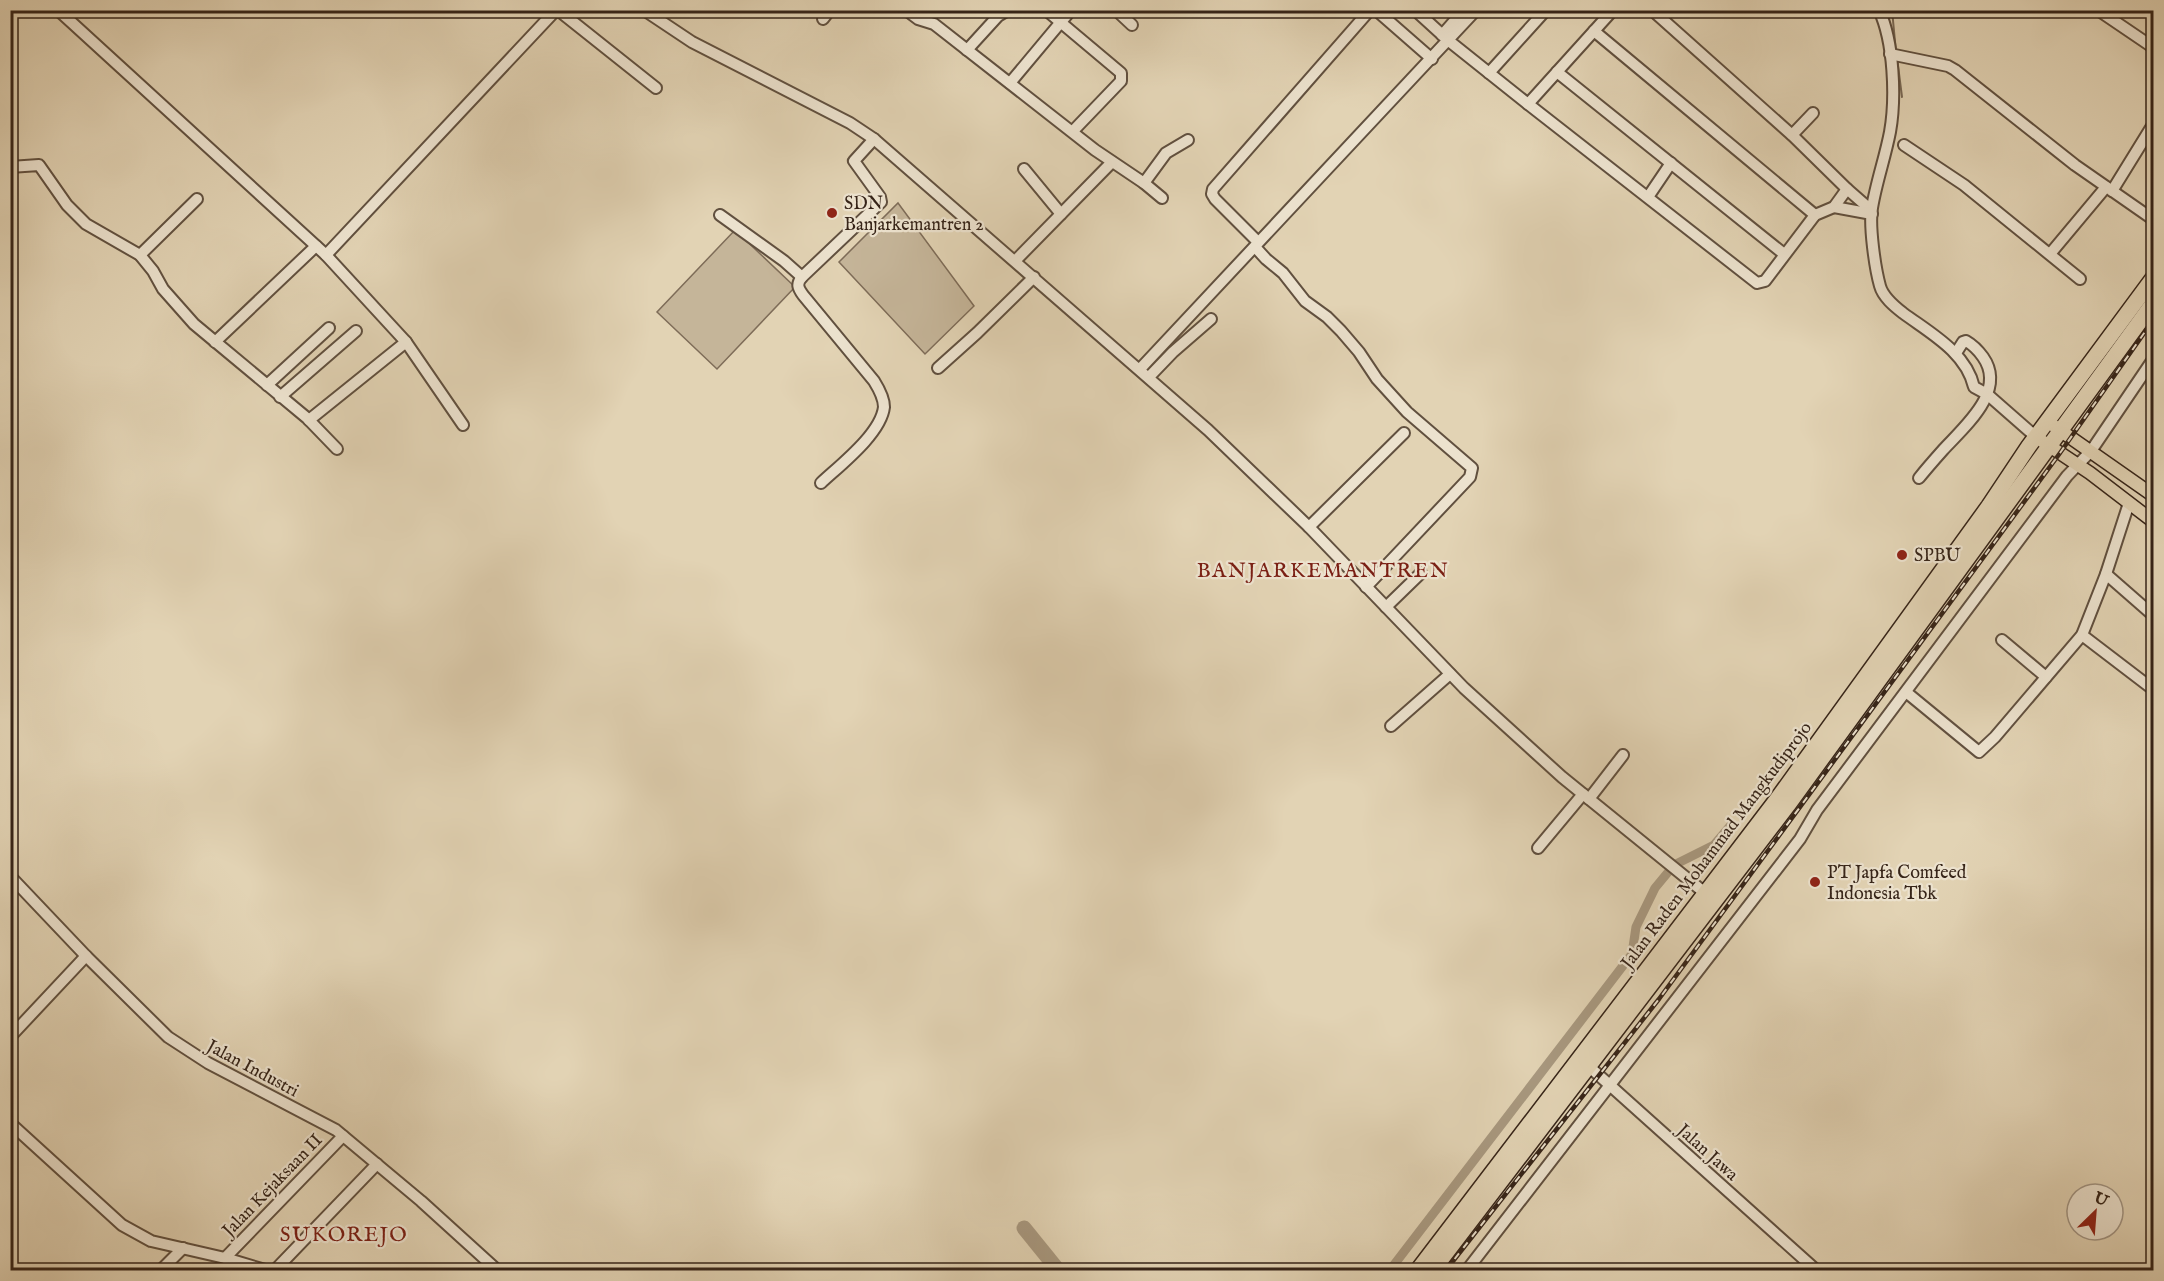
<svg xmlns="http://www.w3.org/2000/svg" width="2164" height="1281" viewBox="0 0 2164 1281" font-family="'IM FELL English',serif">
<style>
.green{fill:#c5b599;stroke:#7e6c58;stroke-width:1.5}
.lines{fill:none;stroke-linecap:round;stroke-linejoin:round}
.stream{stroke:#7a6a56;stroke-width:2}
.canal{stroke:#a8987f;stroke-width:9}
.river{stroke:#a8987f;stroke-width:15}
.minor-casing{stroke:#61503f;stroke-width:14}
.major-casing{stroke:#362418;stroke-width:15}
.highway-casing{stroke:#362418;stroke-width:18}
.minor{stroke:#ece2ce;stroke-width:10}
.major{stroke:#e2d3b4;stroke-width:12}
.highway{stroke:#e2d3b4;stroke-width:15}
.rail-casing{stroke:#362418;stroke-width:4.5}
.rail{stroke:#ece2ce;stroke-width:2;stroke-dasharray:7;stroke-linecap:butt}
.poi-dot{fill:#8f2418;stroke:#ece2ce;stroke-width:2}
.labels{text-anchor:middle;stroke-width:4.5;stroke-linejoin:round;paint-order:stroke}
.poi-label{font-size:18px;fill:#362418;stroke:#ece2ce;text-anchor:start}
.street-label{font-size:18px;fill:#362418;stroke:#ece2ce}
.quarter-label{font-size:21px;letter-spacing:1.5px;fill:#7a1f14;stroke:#ece2ce}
</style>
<rect width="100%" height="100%" fill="#e2d3b4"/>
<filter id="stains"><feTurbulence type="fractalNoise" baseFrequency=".00333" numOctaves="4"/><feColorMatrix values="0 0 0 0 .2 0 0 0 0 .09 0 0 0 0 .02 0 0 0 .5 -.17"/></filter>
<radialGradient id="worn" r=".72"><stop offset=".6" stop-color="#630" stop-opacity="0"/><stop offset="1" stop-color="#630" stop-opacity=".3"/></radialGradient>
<g class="green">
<path d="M 898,203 L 974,306 L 925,354 L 839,262 Z"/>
<path d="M 735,230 L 795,287 L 717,369 L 657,312 Z"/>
</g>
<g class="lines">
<g class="stream">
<path d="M 1892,10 L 1896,52"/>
<path d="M 1897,58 L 1902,97"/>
</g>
<path class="canal" d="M 1390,1270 L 1632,954 L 1636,927 L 1655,888 L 1674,865 L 1714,845 L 1731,825"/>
<path class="river" d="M 1024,1228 L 1058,1270"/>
<g class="minor-casing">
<g id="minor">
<path d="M 58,10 L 326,255 L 406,342 L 463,425"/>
<path d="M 558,10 L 656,88"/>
<path d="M 644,10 L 692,42 L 850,123 L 874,139 L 1208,430 L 1309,527 L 1464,688 L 1562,777 L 1705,893"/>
<path d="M 906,10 L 918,19 L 934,24 L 1095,150 L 1144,183 L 1162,198"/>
<path d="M 1046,10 L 1121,73 L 1121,81 L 1073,131"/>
<path d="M 1116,10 L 1132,25"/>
<path d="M 1376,10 L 1432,59"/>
<path d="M 1415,10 L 1449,41 L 1528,104 L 1757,283 L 1765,281 L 1815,215 L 1834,207 L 1847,189"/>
<path d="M 1652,10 L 1792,135 L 1847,189 L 1871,210"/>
<path d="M 1879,10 C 1894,42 1896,98 1890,132 C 1885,158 1876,183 1872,208 C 1869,226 1875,268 1880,286 C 1883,297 1894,306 1903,313 C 1930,333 1966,352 1974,387 L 1987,394 L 2036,437"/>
<path d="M 2098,10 L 2154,48"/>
<path d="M 823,19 L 830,10"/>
<path d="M 1594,31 L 1815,215"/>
<path d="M 1442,35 L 1464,10"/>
<path d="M 967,50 L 998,16 L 1008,10"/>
<path d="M 1890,54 L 1948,66 L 1955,70 L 2075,165 L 2154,220"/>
<path d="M 1557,72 L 1784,254"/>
<path d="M 1489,73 L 1546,10"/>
<path d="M 1010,83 L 1071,10"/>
<path d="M 1528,104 L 1613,10"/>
<path d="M 1792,135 L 1813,113"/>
<path d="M 1904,145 L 1964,185 L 2080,279"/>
<path d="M 10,167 L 39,165 L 67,205 L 86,224 L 140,255 L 153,271 L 163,289 L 194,324 L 307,418 L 337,449"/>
<path d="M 1024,169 L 1061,214"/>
<path d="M 1144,183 L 1166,153 L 1188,140"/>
<path d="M 2112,191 L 2154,123"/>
<path d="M 1648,197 L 1671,163"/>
<path d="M 1834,207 L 1872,214"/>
<path d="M 720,215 L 784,261 L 802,277"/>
<path d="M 1258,242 L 1215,199 L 1212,194 L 1213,189 L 1370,10"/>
<path d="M 1255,247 L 1266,259 L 1283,273 L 1305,301 L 1327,317 L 1341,331 L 1359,352 L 1377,379 L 1407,412 L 1472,468 L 1470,477 L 1366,587"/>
<path d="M 2050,254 L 2106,187"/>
<path d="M 140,255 L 197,199"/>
<path d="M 326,255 L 556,10"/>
<path d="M 1015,261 L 1112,162"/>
<path d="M 215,342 L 316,246"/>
<path d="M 938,368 L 977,333 L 1034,277"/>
<path d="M 1140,369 L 1476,10"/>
<path d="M 1149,377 L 1173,352 L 1211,319"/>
<path d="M 267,385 L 329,328"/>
<path d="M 280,397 L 356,331"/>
<path d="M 309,420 L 406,342"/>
<path d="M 1919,478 C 1927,468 1935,459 1943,450 C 1965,426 2007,391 1983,357 C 1978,350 1973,345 1966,341 L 1963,342 L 1956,353"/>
<path d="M 821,483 C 839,466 881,434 884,407 C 884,398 879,389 874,381 L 803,295 C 798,288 796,284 802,277 L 881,202 L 880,197 L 854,161 L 874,139"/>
<path d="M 1309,527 L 1404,433"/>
<path d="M 2106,574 L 2154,616"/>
<path d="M 1386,607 L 1421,573"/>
<path d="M 2082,635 L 2154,690"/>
<path d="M 2002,640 L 2046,677"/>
<path d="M 1906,692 L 1979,752 L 1995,737 L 2082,635 L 2106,574 L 2129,503"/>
<path d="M 1391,726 L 1450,674"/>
<path d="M 1589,799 L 1623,755"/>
<path d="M 1538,848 L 1583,794"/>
<path d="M 10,876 L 86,956 L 168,1037 L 208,1063 L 336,1130 L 421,1201 L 497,1270"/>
<path d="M 10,1037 L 86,956"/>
<path d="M 1584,1062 L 1816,1270"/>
<path d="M 10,1123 L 122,1225 L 151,1241 L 225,1258 L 265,1270"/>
<path d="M 225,1258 L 343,1136"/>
<path d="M 161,1270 L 183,1248"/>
<path d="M 275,1270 L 377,1164"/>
<path d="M 1467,1270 L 1800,839 L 1817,810 L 2067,476 L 2091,451 L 2154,358"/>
</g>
</g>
<g class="major-casing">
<g id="major">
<path d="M 2054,426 L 2154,496"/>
<path d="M 2042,441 L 2090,473 L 2154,522"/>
</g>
</g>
<g class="highway-casing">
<g id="highway">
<path d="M 1418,1270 L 1778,798 L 1989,506 L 2029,446 L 2154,277"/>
<path d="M 1433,1270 L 1788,805 L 2154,302"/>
</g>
</g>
<use href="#minor" class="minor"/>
<use href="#major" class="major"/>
<use href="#highway" class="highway"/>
<g class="rail-casing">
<path id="rail" d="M 1446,1270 L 1659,999 L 2060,453 L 2154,319"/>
</g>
<use href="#rail" class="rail"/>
</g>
<g class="poi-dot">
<circle cx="832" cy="213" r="6"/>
<circle cx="1902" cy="555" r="6"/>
<circle cx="1815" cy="882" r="6"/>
</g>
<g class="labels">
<g class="poi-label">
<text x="844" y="209">SDN<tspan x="844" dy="21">Banjarkemantren 2</tspan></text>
<text x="1914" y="561">SPBU</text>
<text x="1827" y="878">PT Japfa Comfeed<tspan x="1827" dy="21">Indonesia Tbk</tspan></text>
</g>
<g class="street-label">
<text transform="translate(1716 845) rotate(-53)" y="6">Jalan Raden Mohammad Mangkudiprojo</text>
<text transform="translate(253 1068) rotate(28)" y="6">Jalan Industri</text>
<text transform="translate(1708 1152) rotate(42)" y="6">Jalan Jawa</text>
<text transform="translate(272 1185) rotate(-46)" y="6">Jalan Kejaksaan II</text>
</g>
<g class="quarter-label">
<text x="1323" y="577">BANJARKEMANTREN</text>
<text x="344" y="1241">SUKOREJO</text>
</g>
</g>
<rect width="2164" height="1281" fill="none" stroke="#e2d3b4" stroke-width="36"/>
<rect x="12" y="12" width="2140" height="1257" fill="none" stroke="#362418" stroke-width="3"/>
<rect x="18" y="18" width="2128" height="1245" fill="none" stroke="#362418" stroke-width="1.5"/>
<g transform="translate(2095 1212) rotate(25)"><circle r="28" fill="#ece2ce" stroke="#a39685" stroke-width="1.5"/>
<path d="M0-4.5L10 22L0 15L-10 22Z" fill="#8f2418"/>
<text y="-9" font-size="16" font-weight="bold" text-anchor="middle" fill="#362418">U</text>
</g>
<rect width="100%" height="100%" filter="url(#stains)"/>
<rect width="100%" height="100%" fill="url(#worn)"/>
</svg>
